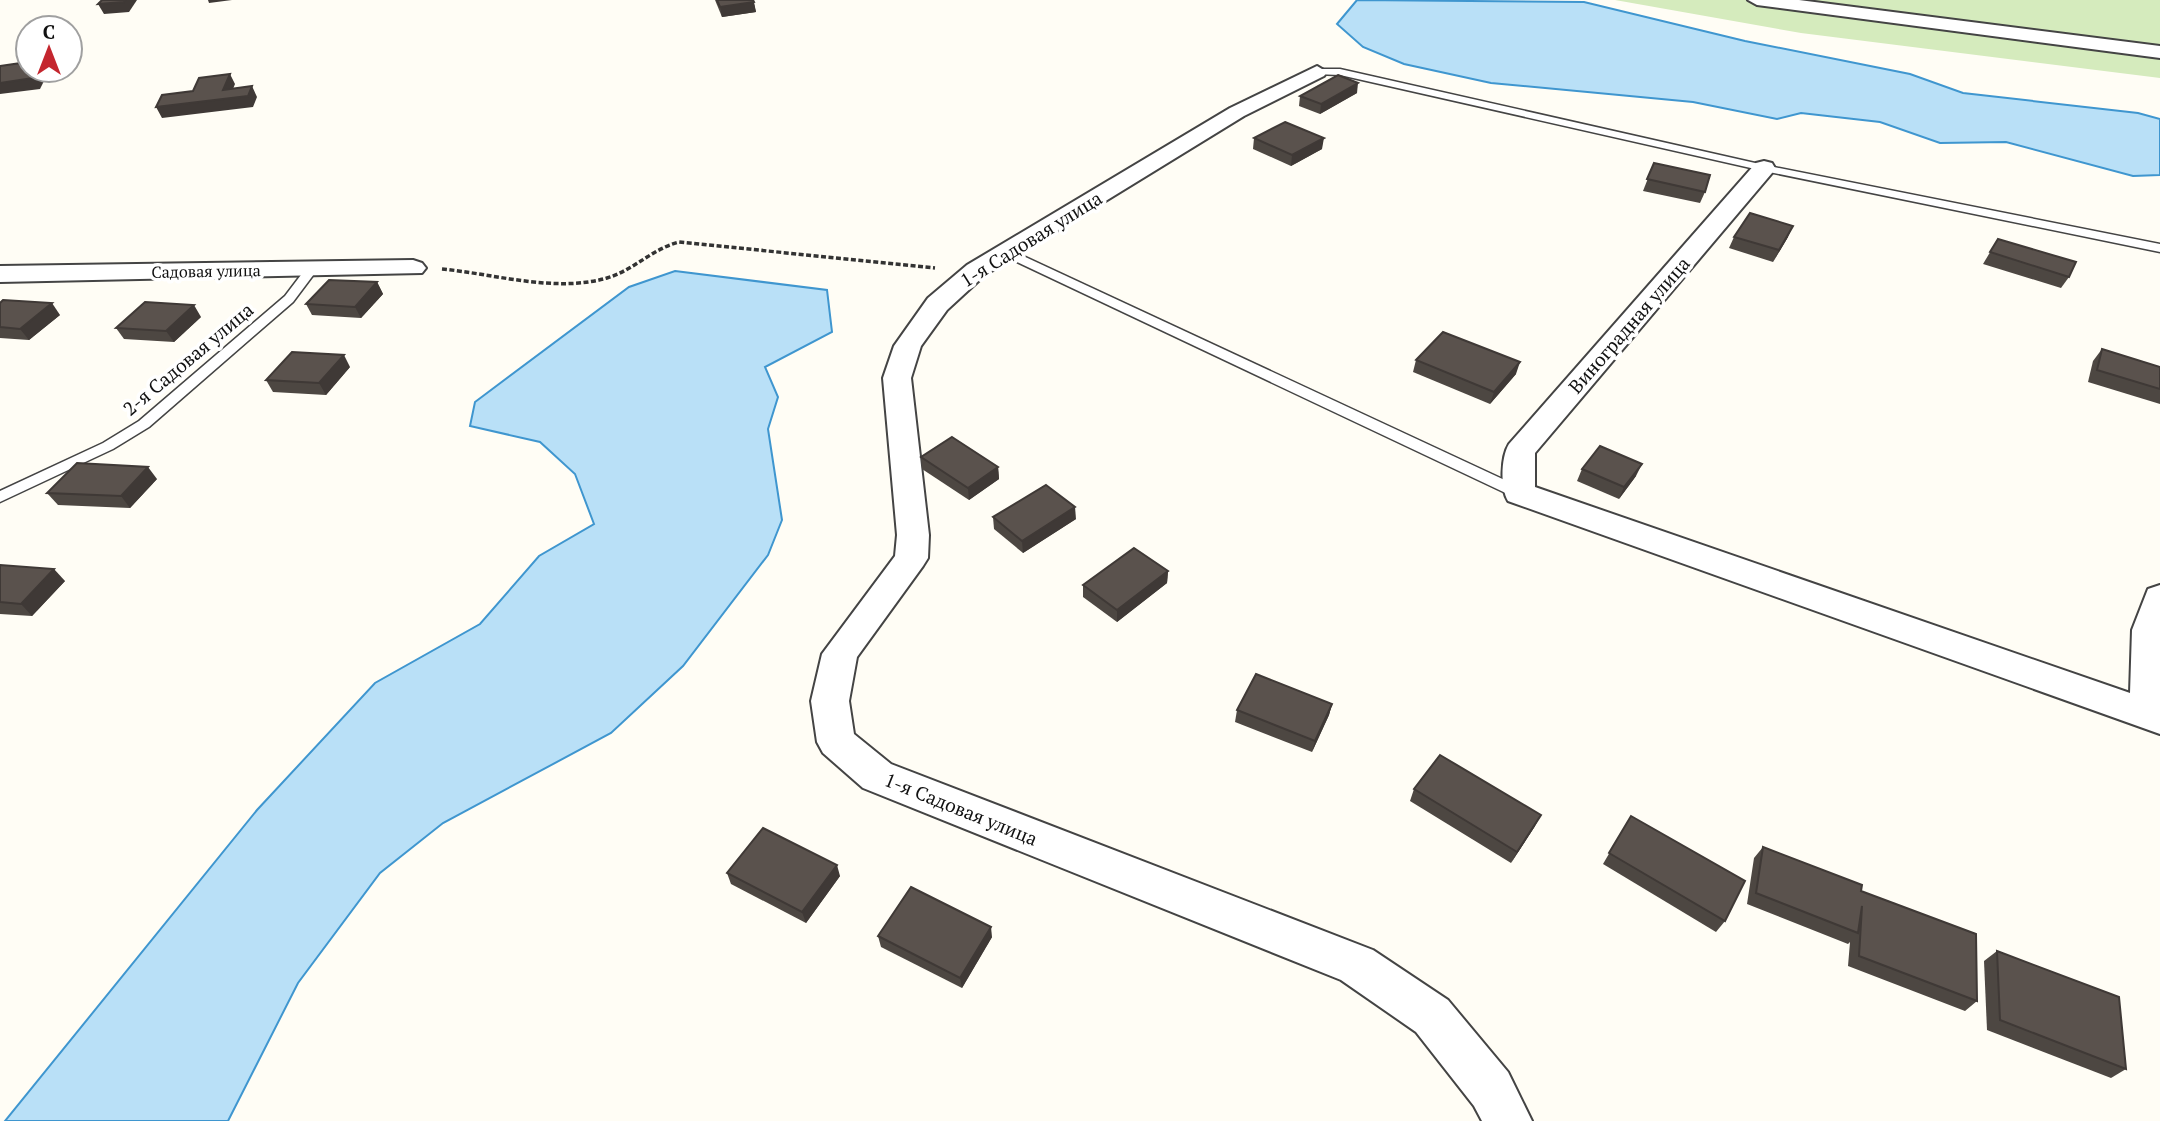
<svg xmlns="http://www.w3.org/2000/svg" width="2160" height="1121" viewBox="0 0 2160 1121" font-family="'PT Serif',serif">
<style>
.green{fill:#d5ebbd}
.water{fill:#b9e0f7;stroke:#3f96cf;stroke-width:2}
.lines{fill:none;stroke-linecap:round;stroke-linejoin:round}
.lane-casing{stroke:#444;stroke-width:3}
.street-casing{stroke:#444;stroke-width:4}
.path{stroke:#333;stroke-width:3.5;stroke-dasharray:5 2.5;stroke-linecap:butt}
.lane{fill:#fff;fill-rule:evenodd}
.street{fill:#fff;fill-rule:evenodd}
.wall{fill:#4d4742}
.shaded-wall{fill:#3f3936}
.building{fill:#5a524d;stroke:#3f3936;stroke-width:2}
.labels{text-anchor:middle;stroke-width:7;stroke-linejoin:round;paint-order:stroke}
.far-street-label{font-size:16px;fill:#111;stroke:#fff}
.street-label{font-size:19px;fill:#111;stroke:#fff}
</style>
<rect width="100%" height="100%" fill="#fffdf5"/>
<path class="green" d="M 1615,0 L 2160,0 L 2160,78 L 1801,33 Z"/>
<g class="water">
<path d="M 1357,0 L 1584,2 L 1745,41 L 1910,74 L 1963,93 L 2138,113 L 2160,119 L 2160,175 L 2133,176 L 2006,142 L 1940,143 L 1880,122 L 1801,113 L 1777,119 L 1693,102 L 1491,83 L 1404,64 L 1363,47 L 1337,24 Z"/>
<path d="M 675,271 L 827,290 L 832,332 L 765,367 L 778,397 L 768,429 L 782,520 L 768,555 L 683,666 L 611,733 L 443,823 L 380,873 L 298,983 L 228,1121 L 5,1121 L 257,810 L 375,683 L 480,624 L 539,556 L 594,524 L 575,474 L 540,442 L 470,426 L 475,402 L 629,287 Z"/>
</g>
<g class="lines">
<g class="lane-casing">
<g id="lane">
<path d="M 1317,69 L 1340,69 L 1764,165 L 2160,244 L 2160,252 L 1764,171 L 1340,75 L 1314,74 L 1314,70 Z"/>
<path d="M 1006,248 L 1524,489 L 1526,493 L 1524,497 L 1514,497 L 1002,255 L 1000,252 Z"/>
<path d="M 311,266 L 317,270 L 293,302 L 149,427 L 113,449 L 0,502 L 0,491 L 103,443 L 139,421 L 285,296 L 307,267 Z"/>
</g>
</g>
<g class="street-casing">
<g id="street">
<path d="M 1748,0 L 1799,0 L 2160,46 L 2160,58 L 1757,5 Z"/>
<path d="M 1317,66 L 1327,72 L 1324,76 L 1244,116 L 985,275 L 947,310 L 921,346 L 911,378 L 929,535 L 928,558 L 923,566 L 857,657 L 849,701 L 854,734 L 891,764 L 1373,950 L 1448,1000 L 1508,1072 L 1532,1121 L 1482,1121 L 1474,1106 L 1416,1032 L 1341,980 L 863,788 L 823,753 L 817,742 L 811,701 L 822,654 L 895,556 L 897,535 L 883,378 L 894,346 L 928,298 L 967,265 L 1230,108 Z"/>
<path d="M 1764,161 L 1772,163 L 1775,168 L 1772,173 L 1535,453 L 1535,487 L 2130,693 L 2132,630 L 2148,589 L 2160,585 L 2160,734 L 1508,501 C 1500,488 1501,457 1509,444 L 1756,163 Z"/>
<path d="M 413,260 L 422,263 L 426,268 L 422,273 L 0,282 L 0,266 Z"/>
</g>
</g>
<path class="path" d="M 442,269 C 495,274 555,293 607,278 C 634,270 652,249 679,242 L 935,268"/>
<use href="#lane" class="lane"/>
<use href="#street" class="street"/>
</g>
<g class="wall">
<path d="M 715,0 L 753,0 L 756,12 L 722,17 Z"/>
<path d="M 1357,93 L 1320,114 L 1299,106 L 1300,96 Z"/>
<path d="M 1254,138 L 1322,149 L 1291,166 L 1253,149 Z"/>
<path d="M 1654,163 L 1705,192 L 1700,203 L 1643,191 Z"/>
<path d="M 1734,237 L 1788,237 L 1773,262 L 1729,248 Z"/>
<path d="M 1998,239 L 2069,277 L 2061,288 L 1983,264 Z"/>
<path d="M 377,282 L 383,294 L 361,318 L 312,315 L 306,304 Z"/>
<path d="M 0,303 L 60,315 L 29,340 L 0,338 Z"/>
<path d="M 201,317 L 174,342 L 124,339 L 116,328 Z"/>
<path d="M 2102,349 L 2160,367 L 2160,404 L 2088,382 L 2093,361 Z"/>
<path d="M 1416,360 L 1516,374 L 1490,404 L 1413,372 Z"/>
<path d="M 350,367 L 326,395 L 273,392 L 266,380 Z"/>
<path d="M 921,457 L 998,467 L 999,479 L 969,500 L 922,469 Z"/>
<path d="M 1582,469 L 1636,476 L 1619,499 L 1577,481 Z"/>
<path d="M 157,479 L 130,508 L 58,505 L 47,493 Z"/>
<path d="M 993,517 L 1076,519 L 1023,553 L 994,529 Z"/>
<path d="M 0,565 L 65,581 L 32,616 L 0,614 Z"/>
<path d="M 1168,571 L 1167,583 L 1117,622 L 1083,597 L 1083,585 Z"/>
<path d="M 1332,704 L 1329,715 L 1312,752 L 1235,722 L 1237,710 Z"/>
<path d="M 1414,789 L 1535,826 L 1511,863 L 1410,801 Z"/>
<path d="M 1631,816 L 1725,921 L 1716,932 L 1603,864 Z"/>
<path d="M 1763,847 L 1861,891 L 1977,1001 L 1965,1011 L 1848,966 L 1850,942 L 1848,944 L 1747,904 L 1754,858 Z"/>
<path d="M 727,873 L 840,876 L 806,923 L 731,884 Z"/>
<path d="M 878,936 L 992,937 L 962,988 L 881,947 Z"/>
<path d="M 1997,951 L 2126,1069 L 2111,1078 L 1987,1030 L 1984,961 Z"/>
</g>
<g class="shaded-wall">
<path d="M 125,0 L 137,0 L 129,12 L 104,14 L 98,4 Z"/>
<path d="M 208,0 L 232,0 L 209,3 Z"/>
<path d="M 754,2 L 756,12 L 722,17 L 720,7 Z"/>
<path d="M 38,70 L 49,71 L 40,89 L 0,94 L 0,83 Z"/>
<path d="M 230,74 L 235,84 L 229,99 L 252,86 L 257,97 L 253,107 L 162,118 L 156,107 L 223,90 Z"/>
<path d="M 1358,83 L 1357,93 L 1320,114 L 1321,104 Z"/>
<path d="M 1324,138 L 1322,149 L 1291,166 L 1292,155 Z"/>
<path d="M 1793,226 L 1788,237 L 1773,262 L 1779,250 Z"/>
<path d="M 377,282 L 383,294 L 361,318 L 355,307 Z"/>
<path d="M 52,303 L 60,315 L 29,340 L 20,329 Z"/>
<path d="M 194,305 L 201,317 L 174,342 L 166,331 Z"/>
<path d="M 344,355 L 350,367 L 326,395 L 319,383 Z"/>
<path d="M 1520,362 L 1516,374 L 1490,404 L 1494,392 Z"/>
<path d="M 1642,464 L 1636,476 L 1619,499 L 1624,487 Z"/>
<path d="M 148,467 L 157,479 L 130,508 L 121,496 Z"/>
<path d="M 998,467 L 999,479 L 969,500 L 968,488 Z"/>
<path d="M 1075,507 L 1076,519 L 1023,553 L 1022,541 Z"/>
<path d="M 54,569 L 65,581 L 32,616 L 21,604 Z"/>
<path d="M 1168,571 L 1167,583 L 1117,622 L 1117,610 Z"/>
<path d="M 1332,704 L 1329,715 L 1312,752 L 1315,741 Z"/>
<path d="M 1541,815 L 1535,826 L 1511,863 L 1517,852 Z"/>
<path d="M 837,865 L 840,876 L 806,923 L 802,912 Z"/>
<path d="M 991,927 L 992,937 L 962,988 L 960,978 Z"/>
</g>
<g class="building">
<path d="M 102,0 L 125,0 L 124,2 L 98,4 Z"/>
<path d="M 717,0 L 753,0 L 754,2 L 720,7 Z"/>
<path d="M 28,62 L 28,70 L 38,70 L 33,78 L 0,83 L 0,66 Z"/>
<path d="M 230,74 L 223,90 L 252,86 L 248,96 L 156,107 L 162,95 L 193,91 L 199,78 Z"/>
<path d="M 1338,75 L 1358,83 L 1321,104 L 1300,96 Z"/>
<path d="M 1285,122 L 1324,138 L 1292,155 L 1254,138 Z"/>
<path d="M 1654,163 L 1710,175 L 1705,192 L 1647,179 Z"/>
<path d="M 1750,213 L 1793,226 L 1779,250 L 1734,237 Z"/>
<path d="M 1998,239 L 2076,262 L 2069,277 L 1990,252 Z"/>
<path d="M 329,280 L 377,282 L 355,307 L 306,304 Z"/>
<path d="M 3,300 L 52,303 L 20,329 L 0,327 L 0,303 Z"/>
<path d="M 145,302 L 194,305 L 166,331 L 116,328 Z"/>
<path d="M 1443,332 L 1520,362 L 1494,392 L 1416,360 Z"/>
<path d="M 2102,349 L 2160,367 L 2160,389 L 2097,370 Z"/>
<path d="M 292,352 L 344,355 L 319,383 L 266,380 Z"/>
<path d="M 952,437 L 998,467 L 968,488 L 921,457 Z"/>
<path d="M 1600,446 L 1642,464 L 1624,487 L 1582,469 Z"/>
<path d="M 77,463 L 148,467 L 121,496 L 47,493 Z"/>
<path d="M 1046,485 L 1075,507 L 1022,541 L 993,517 Z"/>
<path d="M 1134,548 L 1168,571 L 1117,610 L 1083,585 Z"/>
<path d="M 0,565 L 54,569 L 21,604 L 0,602 Z"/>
<path d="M 1256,674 L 1332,704 L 1315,741 L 1237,710 Z"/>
<path d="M 1440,755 L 1541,815 L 1517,852 L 1414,789 Z"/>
<path d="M 1631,816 L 1745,881 L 1725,921 L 1609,853 Z"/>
<path d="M 763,828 L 837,865 L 802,912 L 727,873 Z"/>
<path d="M 1763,847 L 1862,885 L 1861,891 L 1976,934 L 1977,1001 L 1859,956 L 1862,906 L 1858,933 L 1756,893 Z"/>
<path d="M 911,887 L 991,927 L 960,978 L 878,936 Z"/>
<path d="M 1997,951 L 2119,997 L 2126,1069 L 2000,1020 Z"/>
</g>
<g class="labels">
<g class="far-street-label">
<text transform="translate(206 271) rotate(-1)" y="6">Садовая улица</text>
</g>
<g class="street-label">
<text transform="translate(1031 239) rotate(-32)" y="7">1-я Садовая улица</text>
<text transform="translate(1629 325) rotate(-49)" y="7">Виноградная улица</text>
<text transform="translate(188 359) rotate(-40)" y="7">2-я Садовая улица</text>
<text transform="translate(961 809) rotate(22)" y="7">1-я Садовая улица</text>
</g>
</g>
<g transform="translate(49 49)"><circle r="33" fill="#ffffff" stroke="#a0a0a0" stroke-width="2"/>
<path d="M0-5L12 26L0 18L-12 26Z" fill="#c4262e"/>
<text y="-10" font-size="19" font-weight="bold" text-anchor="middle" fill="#111111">С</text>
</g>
</svg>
